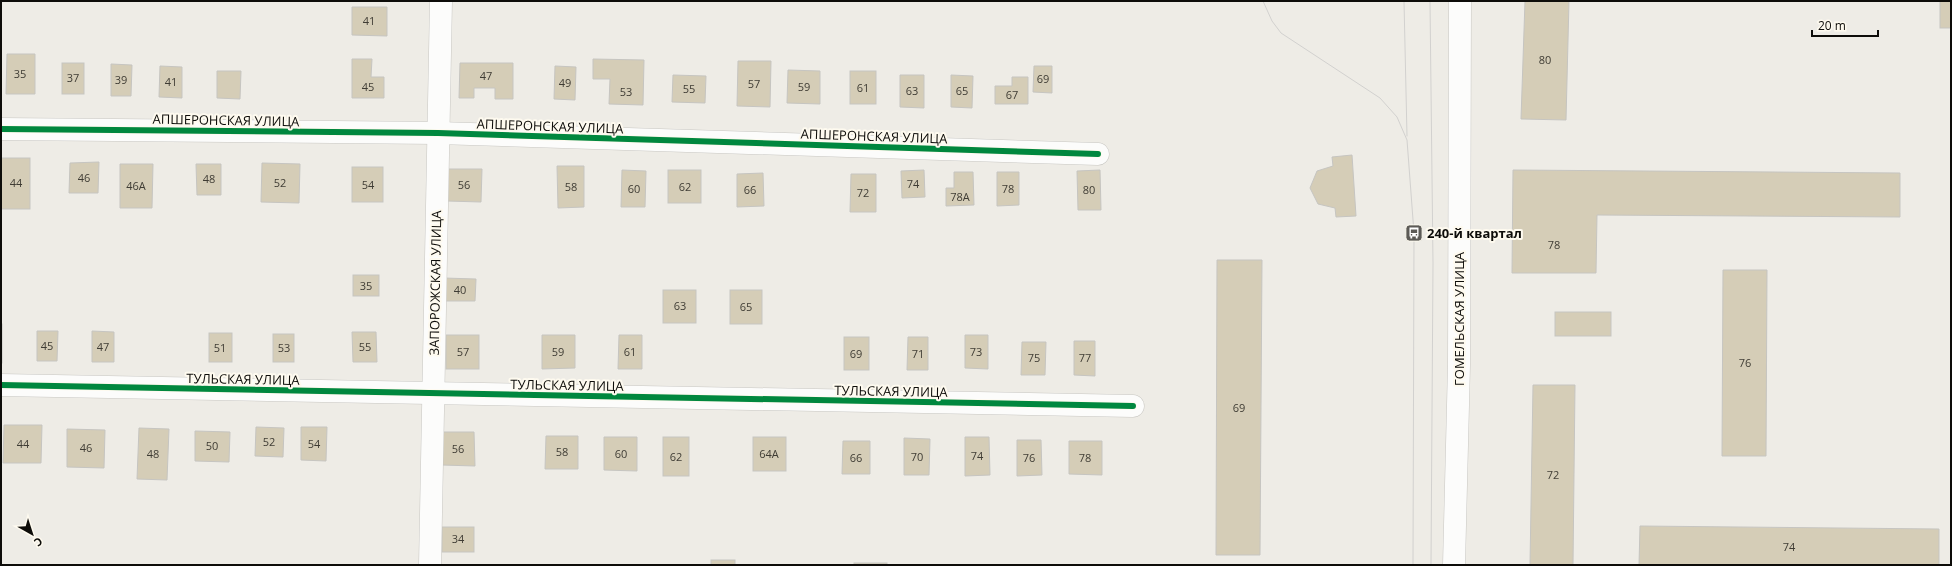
<svg xmlns="http://www.w3.org/2000/svg" width="1952" height="566" viewBox="0 0 1952 566" font-family="'Open Sans',sans-serif">
<style>
.building{fill:#d5cdb7;stroke:#c6c5c1}
.lines{fill:none;stroke-linecap:round;stroke-linejoin:round}
.minor-casing{stroke:#c8c7c3;stroke-width:23}
.minor{stroke:#fcfcfb;stroke-width:22}
.tram{stroke:#d2d1cf;stroke-width:1}
.cycleway-casing{stroke:#fefaef;stroke-width:8}
.cycleway{stroke:#00873e;stroke-width:6}
.labels{text-anchor:middle;stroke-width:4;stroke-linejoin:round;paint-order:stroke}
.number-label{font-size:11px;fill:#3f3c34}
.street-label{font-size:13px;fill:#0d0c09;stroke:#fefaef}
.poi-label{font-size:13px;font-weight:bold;fill:#0d0c09;stroke:#fefaef;text-anchor:start}
</style>
<rect width="100%" height="100%" fill="#eeece6"/>
<g class="building">
<path d="M 1525,1 L 1569,1 L 1566,120 L 1521,119 Z"/>
<rect x="1940" y="1" width="11" height="27"/>
<path d="M 352,7 L 387,7 L 387,36 L 352,35 Z"/>
<path d="M 7,54 L 35,54 L 35,94 L 6,94 Z"/>
<path d="M 352,59 L 372,59 L 371,77 L 384,77 L 384,98 L 352,98 Z"/>
<path d="M 593,59 L 644,60 L 643,105 L 609,104 L 610,79 L 593,79 Z"/>
<path d="M 738,61 L 771,61 L 770,107 L 737,106 Z"/>
<rect x="62" y="63" width="22" height="31"/>
<path d="M 460,63 L 513,63 L 513,99 L 495,99 L 495,88 L 474,88 L 474,98 L 459,98 Z"/>
<path d="M 111,64 L 132,65 L 131,96 L 111,96 Z"/>
<path d="M 160,66 L 182,67 L 182,98 L 159,97 Z"/>
<path d="M 555,66 L 576,67 L 575,100 L 554,99 Z"/>
<path d="M 1034,66 L 1052,66 L 1052,93 L 1033,92 Z"/>
<path d="M 788,70 L 820,71 L 820,104 L 787,103 Z"/>
<path d="M 217,71 L 241,71 L 240,99 L 217,98 Z"/>
<rect x="850" y="71" width="26" height="33"/>
<path d="M 673,75 L 706,76 L 705,103 L 672,102 Z"/>
<path d="M 900,75 L 924,75 L 924,108 L 900,107 Z"/>
<path d="M 951,75 L 973,76 L 972,108 L 951,107 Z"/>
<path d="M 1012,77 L 1028,77 L 1028,104 L 995,104 L 995,86 L 1012,86 Z"/>
<path d="M 1352,155 L 1356,216 L 1336,217 L 1335,208 L 1318,204 L 1310,188 L 1317,171 L 1333,166 L 1332,157 Z"/>
<rect x="1" y="158" width="29" height="51"/>
<path d="M 99,162 L 98,193 L 69,193 L 70,163 Z"/>
<path d="M 262,163 L 300,164 L 299,203 L 261,202 Z"/>
<path d="M 120,164 L 153,164 L 152,208 L 120,208 Z"/>
<path d="M 196,164 L 221,164 L 221,195 L 197,195 Z"/>
<path d="M 557,166 L 584,166 L 584,207 L 558,208 Z"/>
<rect x="352" y="167" width="31" height="35"/>
<path d="M 448,169 L 482,169 L 481,202 L 447,201 Z"/>
<path d="M 622,170 L 646,171 L 645,207 L 621,207 Z"/>
<rect x="668" y="170" width="33" height="33"/>
<path d="M 924,170 L 925,197 L 902,198 L 901,171 Z"/>
<path d="M 1100,170 L 1101,210 L 1078,210 L 1077,171 Z"/>
<path d="M 1513,170 L 1900,173 L 1900,217 L 1597,215 L 1596,273 L 1512,273 Z"/>
<path d="M 954,172 L 973,172 L 974,205 L 946,206 L 946,188 L 954,188 Z"/>
<path d="M 997,172 L 1019,172 L 1019,205 L 997,206 Z"/>
<path d="M 763,173 L 764,206 L 737,207 L 737,174 Z"/>
<path d="M 851,174 L 876,174 L 876,212 L 850,212 Z"/>
<path d="M 1217,260 L 1262,260 L 1260,555 L 1216,555 Z"/>
<path d="M 1723,270 L 1767,270 L 1766,456 L 1722,456 Z"/>
<rect x="353" y="275" width="26" height="21"/>
<path d="M 444,278 L 476,279 L 475,301 L 444,301 Z"/>
<rect x="663" y="290" width="33" height="33"/>
<rect x="730" y="290" width="32" height="34"/>
<rect x="1555" y="312" width="56" height="24"/>
<rect x="1" y="324" width="1" height="39"/>
<path d="M 37,331 L 58,331 L 57,361 L 37,361 Z"/>
<path d="M 92,331 L 114,332 L 114,362 L 92,362 Z"/>
<path d="M 352,332 L 376,332 L 377,362 L 353,362 Z"/>
<rect x="209" y="333" width="23" height="29"/>
<rect x="273" y="334" width="21" height="28"/>
<rect x="446" y="335" width="33" height="34"/>
<path d="M 542,335 L 575,335 L 575,368 L 542,369 Z"/>
<path d="M 619,335 L 642,335 L 642,369 L 618,369 Z"/>
<path d="M 965,335 L 988,335 L 988,369 L 965,368 Z"/>
<rect x="844" y="337" width="25" height="33"/>
<path d="M 908,337 L 928,337 L 928,370 L 907,370 Z"/>
<path d="M 1074,341 L 1095,341 L 1095,376 L 1074,375 Z"/>
<path d="M 1022,342 L 1046,342 L 1045,375 L 1021,375 Z"/>
<path d="M 1533,385 L 1575,385 L 1573,565 L 1530,565 Z"/>
<path d="M 4,425 L 42,425 L 41,463 L 3,463 Z"/>
<path d="M 256,427 L 284,428 L 283,457 L 255,456 Z"/>
<path d="M 301,427 L 327,427 L 326,461 L 301,460 Z"/>
<path d="M 139,428 L 169,429 L 167,480 L 137,479 Z"/>
<path d="M 67,429 L 105,430 L 104,468 L 67,467 Z"/>
<path d="M 195,431 L 230,432 L 229,462 L 195,461 Z"/>
<path d="M 442,432 L 474,432 L 475,466 L 442,465 Z"/>
<path d="M 546,436 L 578,436 L 578,469 L 545,469 Z"/>
<path d="M 604,437 L 637,437 L 637,471 L 604,470 Z"/>
<rect x="663" y="437" width="26" height="39"/>
<rect x="753" y="437" width="33" height="34"/>
<path d="M 965,437 L 989,437 L 990,475 L 965,476 Z"/>
<path d="M 904,438 L 930,439 L 929,475 L 904,475 Z"/>
<path d="M 1017,440 L 1041,440 L 1042,475 L 1017,476 Z"/>
<path d="M 843,441 L 870,441 L 870,474 L 842,474 Z"/>
<path d="M 1069,441 L 1102,441 L 1102,475 L 1069,474 Z"/>
<path d="M 1640,526 L 1939,529 L 1939,565 L 1639,565 Z"/>
<rect x="442" y="527" width="32" height="25"/>
<rect x="711" y="560" width="24" height="5"/>
<rect x="854" y="563" width="33" height="2"/>
</g>
<g class="lines">
<g class="minor-casing">
<g id="minor">
<path d="M 1,129 L 438,133 L 1098,154"/>
<path d="M 1,385 L 1133,406"/>
<path d="M 430,565 L 441,1"/>
<path d="M 1454,565 L 1459,365 L 1460,1"/>
</g>
</g>
<use href="#minor" class="minor"/>
<g class="tram">
<path d="M 1263,1 L 1272,21 L 1281,33 L 1380,98 L 1397,117 L 1407,140 L 1414,233 L 1413,565"/>
<path d="M 1404,1 L 1407,136"/>
<path d="M 1430,1 L 1433,263 L 1431,565"/>
</g>
<g class="cycleway-casing">
<g id="cycleway">
<path d="M 1,129 L 438,133 L 1098,154"/>
<path d="M 1,385 L 1133,406"/>
</g>
</g>
<use href="#cycleway" class="cycleway"/>
</g>
<defs>
<g id="bus-square" transform="scale(0.9)"><rect x="-9" y="-9" width="18" height="18" rx="4" fill="#5c5a56" stroke="#fefaef"/><path d="M-5-6H5V4H4V6H2V4H-2V6H-4V4H-5ZM-3.5-4V0h7V-4ZM-3.5 1.2v1.5H-2V1.2ZM2 1.2v1.5H3.5V1.2Z" fill="#fff"/></g>
</defs>
<g fill-rule="evenodd">
<use href="#bus-square" x="1414" y="233"/>
</g>
<g class="labels">
<g class="number-label">
<text x="369" y="25">41</text>
<text x="1545" y="64">80</text>
<text x="20" y="78">35</text>
<text x="486" y="80">47</text>
<text x="73" y="82">37</text>
<text x="1043" y="83">69</text>
<text x="121" y="84">39</text>
<text x="171" y="86">41</text>
<text x="565" y="87">49</text>
<text x="754" y="88">57</text>
<text x="368" y="91">45</text>
<text x="804" y="91">59</text>
<text x="863" y="92">61</text>
<text x="689" y="93">55</text>
<text x="912" y="95">63</text>
<text x="962" y="95">65</text>
<text x="626" y="96">53</text>
<text x="1012" y="99">67</text>
<text x="84" y="182">46</text>
<text x="209" y="183">48</text>
<text x="16" y="187">44</text>
<text x="280" y="187">52</text>
<text x="913" y="188">74</text>
<text x="368" y="189">54</text>
<text x="464" y="189">56</text>
<text x="136" y="190">46А</text>
<text x="571" y="191">58</text>
<text x="685" y="191">62</text>
<text x="634" y="193">60</text>
<text x="1008" y="193">78</text>
<text x="750" y="194">66</text>
<text x="1089" y="194">80</text>
<text x="863" y="197">72</text>
<text x="960" y="201">78А</text>
<text x="1554" y="249">78</text>
<text x="366" y="290">35</text>
<text x="460" y="294">40</text>
<text x="680" y="310">63</text>
<text x="746" y="311">65</text>
<text x="47" y="350">45</text>
<text x="103" y="351">47</text>
<text x="365" y="351">55</text>
<text x="220" y="352">51</text>
<text x="284" y="352">53</text>
<text x="463" y="356">57</text>
<text x="558" y="356">59</text>
<text x="630" y="356">61</text>
<text x="976" y="356">73</text>
<text x="856" y="358">69</text>
<text x="918" y="358">71</text>
<text x="1034" y="362">75</text>
<text x="1085" y="362">77</text>
<text x="1745" y="367">76</text>
<text x="1239" y="412">69</text>
<text x="269" y="446">52</text>
<text x="23" y="448">44</text>
<text x="314" y="448">54</text>
<text x="212" y="450">50</text>
<text x="86" y="452">46</text>
<text x="458" y="453">56</text>
<text x="562" y="456">58</text>
<text x="153" y="458">48</text>
<text x="621" y="458">60</text>
<text x="769" y="458">64А</text>
<text x="977" y="460">74</text>
<text x="676" y="461">62</text>
<text x="917" y="461">70</text>
<text x="856" y="462">66</text>
<text x="1029" y="462">76</text>
<text x="1085" y="462">78</text>
<text x="1553" y="479">72</text>
<text x="458" y="543">34</text>
<text x="1789" y="551">74</text>
</g>
<g class="street-label">
<text transform="translate(226 120) rotate(1)" y="5">АПШЕРОНСКАЯ УЛИЦА</text>
<text transform="translate(550 126) rotate(2)" y="5">АПШЕРОНСКАЯ УЛИЦА</text>
<text transform="translate(874 136) rotate(2)" y="5">АПШЕРОНСКАЯ УЛИЦА</text>
<text transform="translate(435 283) rotate(-89)" y="5">ЗАПОРОЖСКАЯ УЛИЦА</text>
<text transform="translate(1459 319) rotate(-90)" y="5">ГОМЕЛЬСКАЯ УЛИЦА</text>
<text transform="translate(243 379) rotate(1)" y="5">ТУЛЬСКАЯ УЛИЦА</text>
<text transform="translate(567 385) rotate(1)" y="5">ТУЛЬСКАЯ УЛИЦА</text>
<text transform="translate(891 391) rotate(1)" y="5">ТУЛЬСКАЯ УЛИЦА</text>
</g>
<g class="poi-label">
<text x="1427" y="238">240-й квартал</text>
</g>
</g>
<rect width="1952" height="566" fill="none" stroke="#0d0c09" stroke-width="4"/>
<g transform="translate(32 534) rotate(141)" stroke="#fefaef" stroke-width="3" paint-order="stroke">
<path d="M0-3L7 15L0 10L-7 15Z" fill="#0d0c09"/>
<text y="-6" font-size="11" font-weight="bold" text-anchor="middle" fill="#0d0c09">С</text>
</g>
<path d="M1812 30v6h66v-6" fill="none" stroke="#0d0c09" stroke-width="2"/>
<text x="1818" y="30" font-size="12" fill="#0d0c09" stroke="#fefaef" stroke-width="3" paint-order="stroke">20 m</text>
</svg>
